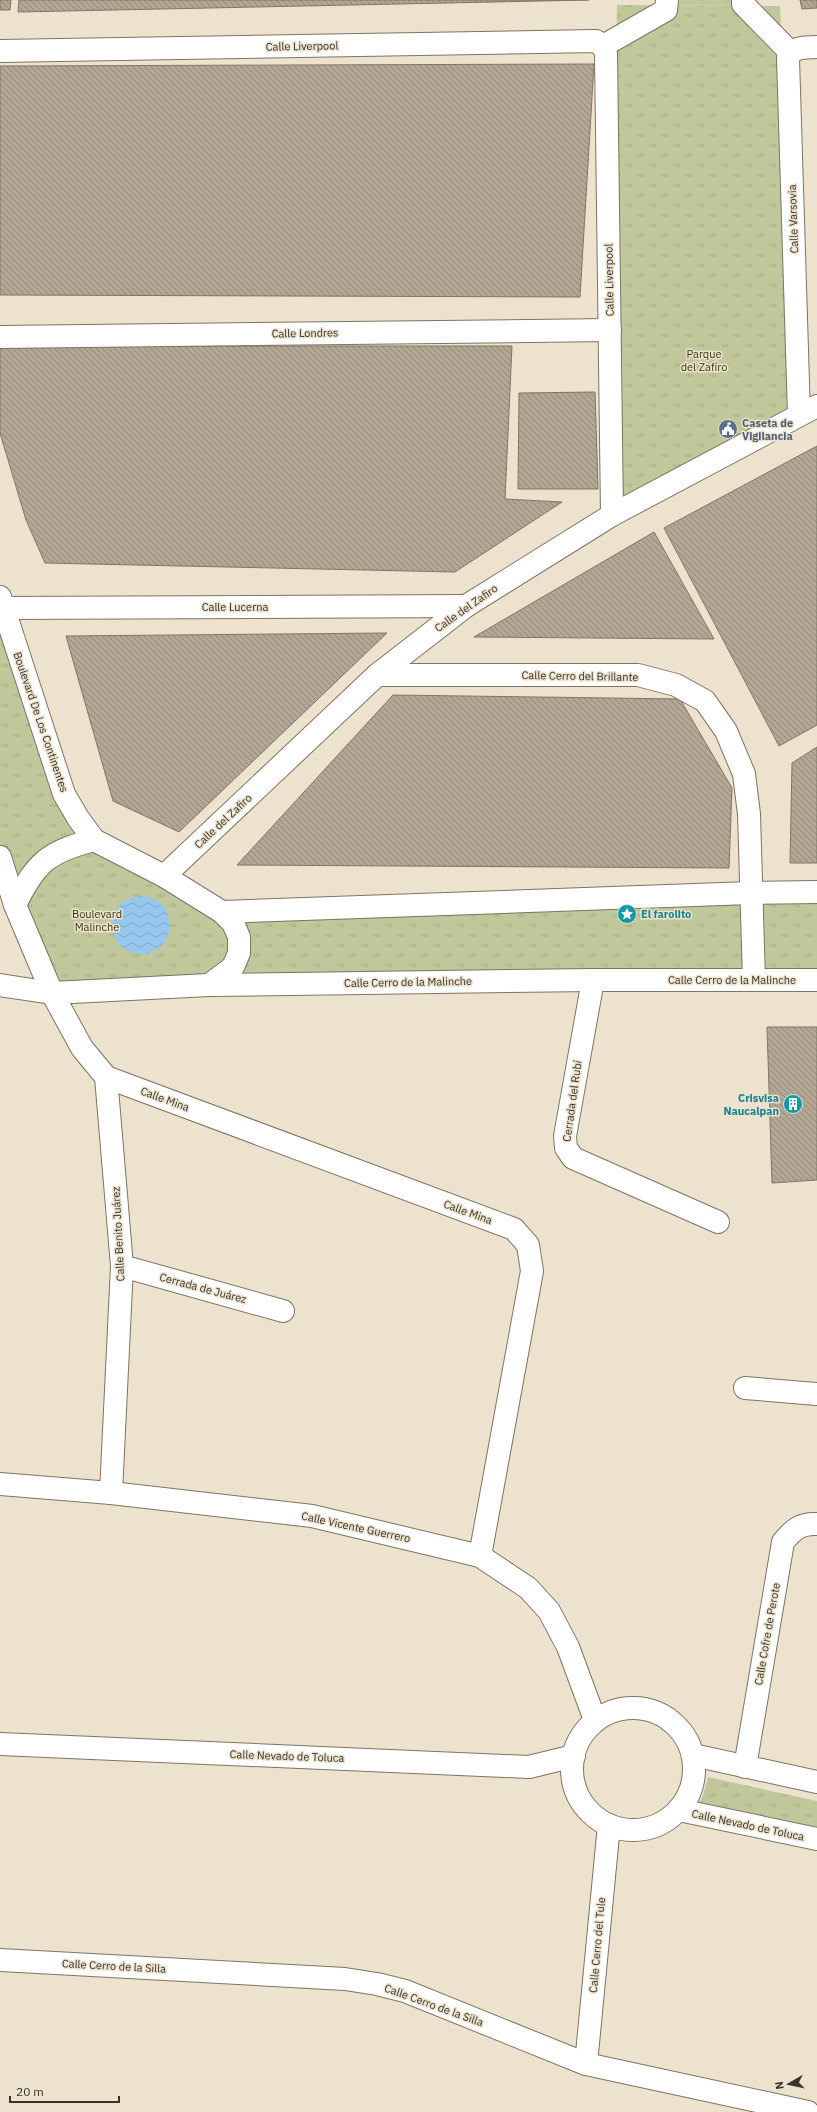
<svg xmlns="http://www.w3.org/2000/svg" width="817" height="2112" viewBox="0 0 817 2112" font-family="'IBM Plex Sans',sans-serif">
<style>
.park{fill:url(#park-tufts)}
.pitch{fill:#c0c79a}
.water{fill:url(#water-waves)}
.building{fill:url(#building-back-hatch);stroke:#7f7664}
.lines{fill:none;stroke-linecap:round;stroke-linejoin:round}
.minor-casing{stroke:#7d7462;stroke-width:24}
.minor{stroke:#fff;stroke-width:22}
.labels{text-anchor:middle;stroke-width:3;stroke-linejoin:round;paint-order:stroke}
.street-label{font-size:11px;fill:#37332b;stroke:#ece2ce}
.park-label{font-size:11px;fill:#32360a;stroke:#ece2ce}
.service-label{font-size:11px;font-weight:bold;fill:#4e5e75;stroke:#ece2ce;text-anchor:start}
.culture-label{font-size:11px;font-weight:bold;fill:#0d838f;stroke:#ece2ce;text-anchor:start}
</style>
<defs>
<pattern id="park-tufts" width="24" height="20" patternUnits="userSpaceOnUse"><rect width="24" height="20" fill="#c0c79a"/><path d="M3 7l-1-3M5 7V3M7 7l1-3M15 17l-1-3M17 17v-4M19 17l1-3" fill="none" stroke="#a6ab85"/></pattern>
<pattern id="water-waves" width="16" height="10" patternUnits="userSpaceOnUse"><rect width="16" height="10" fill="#96c8ee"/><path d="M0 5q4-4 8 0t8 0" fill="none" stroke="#82accc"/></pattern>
<pattern id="building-back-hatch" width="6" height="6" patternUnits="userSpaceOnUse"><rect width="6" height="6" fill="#b1a794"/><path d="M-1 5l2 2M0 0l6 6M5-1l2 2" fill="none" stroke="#918979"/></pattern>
</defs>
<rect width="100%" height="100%" fill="#ece2ce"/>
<g class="park">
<path d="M 617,5 L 780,6 L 799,415 L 612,515 Z"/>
<path d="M 0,597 L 64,794 L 94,839 L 221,912 L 817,888 L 817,979 L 52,993 L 0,857 Z"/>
<path d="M 708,1777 L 817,1801 L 817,1836 L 694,1811 L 703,1796 Z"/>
</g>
<path class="pitch" d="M 667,0 L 748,0 L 748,6 L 667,5 Z"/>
<circle class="water" cx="141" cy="925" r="29"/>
<g class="building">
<path d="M 0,0 L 11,0 L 10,10 L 0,10 Z"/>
<path d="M 19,0 L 589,0 L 18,12 Z"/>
<path d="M 800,0 L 817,0 L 817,8 L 802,9 Z"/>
<path d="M 594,64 L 580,297 L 0,295 L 0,66 Z"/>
<path d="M 0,346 L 512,346 L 505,499 L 562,502 L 455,572 L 45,563 L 26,520 L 0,433 Z"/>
<path d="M 595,392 L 598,489 L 518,489 L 519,393 Z"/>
<path d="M 817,446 L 817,725 L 779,746 L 664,528 Z"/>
<path d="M 654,532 L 714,639 L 474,637 Z"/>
<path d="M 387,633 L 179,832 L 113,801 L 66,636 Z"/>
<path d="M 393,695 L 680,699 L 732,788 L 729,868 L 237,865 Z"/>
<path d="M 817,747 L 817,863 L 790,863 L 792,763 Z"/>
<path d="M 767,1027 L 817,1027 L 817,1180 L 772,1183 Z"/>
</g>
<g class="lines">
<g class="minor-casing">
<g id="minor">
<path d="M 743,0 L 743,4 L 790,52"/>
<path d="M 603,46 L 666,10 L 667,0"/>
<path d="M 0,51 L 596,41 L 603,46 L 606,54 L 612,515"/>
<path d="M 0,337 L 610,330"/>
<path d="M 799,415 L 788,58 C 793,46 805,48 817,47"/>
<path d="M 0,597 L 64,794 L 78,818 L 94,840 L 164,876 L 222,912 L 233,923 L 239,937 L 239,953 L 233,967 L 209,985"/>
<path d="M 3,608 L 466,606"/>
<path d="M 377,675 L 638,675 L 676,685 L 705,701 L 726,731 L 744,774 L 749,814 L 754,980"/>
<path d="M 0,857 L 15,905 L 52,993 L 82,1048 L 106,1077 L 122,1266 L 111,1493"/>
<path d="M 164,876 L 377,675 L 466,606 L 612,515 L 817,406"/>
<path d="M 15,905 C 36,862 48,852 94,840"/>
<path d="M 222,912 L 750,893 L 817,892"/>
<path d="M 593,980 L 565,1136 L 566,1148 L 573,1158 L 718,1222"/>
<path d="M 0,985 L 52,993 L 209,985 L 593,980 L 817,980"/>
<path d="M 106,1077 L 514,1229 L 528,1245 L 532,1271 L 480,1556"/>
<path d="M 122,1266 L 283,1311"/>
<path d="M 745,1388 L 817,1394"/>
<path d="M 0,1484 L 111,1493 L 312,1516 L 480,1556 L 528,1588 L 549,1611 L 568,1647 L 595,1720"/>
<circle cx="633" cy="1769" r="61"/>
<path d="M 0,1744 L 529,1767 L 574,1756"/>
<path d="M 693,1755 L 817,1782"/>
<path d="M 745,1767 L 783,1542 C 793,1530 800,1523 817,1524"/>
<path d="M 679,1810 L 817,1839"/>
<path d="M 0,1960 L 345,1979 L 377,1984 L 405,1991 L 586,2064 L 808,2112"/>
<path d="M 586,2064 L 609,1825"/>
</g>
</g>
<use href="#minor" class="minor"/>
</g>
<defs>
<g id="civic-disc" transform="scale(1)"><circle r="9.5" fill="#5c6f8a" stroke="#ece2ce"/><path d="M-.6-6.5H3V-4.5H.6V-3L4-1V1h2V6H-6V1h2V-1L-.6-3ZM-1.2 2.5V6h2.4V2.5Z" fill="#fff"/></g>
<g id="sight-disc" transform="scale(1)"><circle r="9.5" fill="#0f9aa8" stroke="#ece2ce"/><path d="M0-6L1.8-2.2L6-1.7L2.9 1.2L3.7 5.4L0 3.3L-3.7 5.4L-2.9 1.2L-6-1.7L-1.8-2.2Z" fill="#fff"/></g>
<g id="building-disc" transform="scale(1)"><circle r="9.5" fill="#0f9aa8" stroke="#ece2ce"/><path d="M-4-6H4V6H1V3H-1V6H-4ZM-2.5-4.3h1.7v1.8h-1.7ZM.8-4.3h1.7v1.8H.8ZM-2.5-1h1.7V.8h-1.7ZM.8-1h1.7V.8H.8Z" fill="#fff"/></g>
</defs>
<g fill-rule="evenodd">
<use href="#civic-disc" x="728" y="429"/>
<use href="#sight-disc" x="627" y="914"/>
<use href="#building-disc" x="793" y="1104"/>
</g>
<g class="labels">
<g class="street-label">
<text transform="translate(302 46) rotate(-1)" y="4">Calle Liverpool</text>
<text transform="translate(793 219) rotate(-92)" y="4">Calle Varsovia</text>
<text transform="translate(609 280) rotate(-91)" y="4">Calle Liverpool</text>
<text transform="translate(305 333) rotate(-1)" y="4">Calle Londres</text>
<text x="235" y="611">Calle Lucerna</text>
<text transform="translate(466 608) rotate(-35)" y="4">Calle del Zafiro</text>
<text transform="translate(580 676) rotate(1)" y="4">Calle Cerro del Brillante</text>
<text transform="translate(41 722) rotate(71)" y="4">Boulevard De Los Continentes</text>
<text transform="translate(223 821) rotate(-43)" y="4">Calle del Zafiro</text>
<text x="732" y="984">Calle Cerro de la Malinche</text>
<text transform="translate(408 982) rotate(-1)" y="4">Calle Cerro de la Malinche</text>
<text transform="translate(165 1099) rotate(20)" y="4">Calle Mina</text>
<text transform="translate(572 1101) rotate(-82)" y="4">Cerrada del Rubí</text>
<text transform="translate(468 1212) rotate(20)" y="4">Calle Mina</text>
<text transform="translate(118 1234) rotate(-93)" y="4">Calle Benito Juárez</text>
<text transform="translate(203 1288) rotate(15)" y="4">Cerrada de Juárez</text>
<text transform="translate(356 1527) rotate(12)" y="4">Calle Vicente Guerrero</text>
<text transform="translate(767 1634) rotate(-80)" y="4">Calle Cofre de Perote</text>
<text transform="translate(287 1756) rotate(2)" y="4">Calle Nevado de Toluca</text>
<text transform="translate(748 1825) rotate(12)" y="4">Calle Nevado de Toluca</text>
<text transform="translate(597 1945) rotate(-85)" y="4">Calle Cerro del Tule</text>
<text transform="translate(114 1966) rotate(3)" y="4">Calle Cerro de la Silla</text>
<text transform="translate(434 2005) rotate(20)" y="4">Calle Cerro de la Silla</text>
</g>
<g class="park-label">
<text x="704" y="358">Parque<tspan x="704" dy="13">del Zafíro</tspan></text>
<text x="97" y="918">Boulevard<tspan x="97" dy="13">Malinche</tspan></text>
</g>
<g class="service-label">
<text x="742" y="427">Caseta de<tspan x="742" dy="13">Vigilancia</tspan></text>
</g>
<g class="culture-label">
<text x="641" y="918">El farolito</text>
<text x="779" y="1102" text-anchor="end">Crisvisa<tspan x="779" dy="13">Naucalpan</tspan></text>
</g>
</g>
<g transform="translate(789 2084) rotate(261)" stroke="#ece2ce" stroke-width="3" paint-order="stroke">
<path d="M0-3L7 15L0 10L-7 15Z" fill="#37332b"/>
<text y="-6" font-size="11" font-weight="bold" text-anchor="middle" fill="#37332b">N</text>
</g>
<path d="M10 2096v6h109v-6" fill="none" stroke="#37332b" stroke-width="2"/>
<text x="16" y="2096" font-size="12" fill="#37332b" stroke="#ece2ce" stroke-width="3" paint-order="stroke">20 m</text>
</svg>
